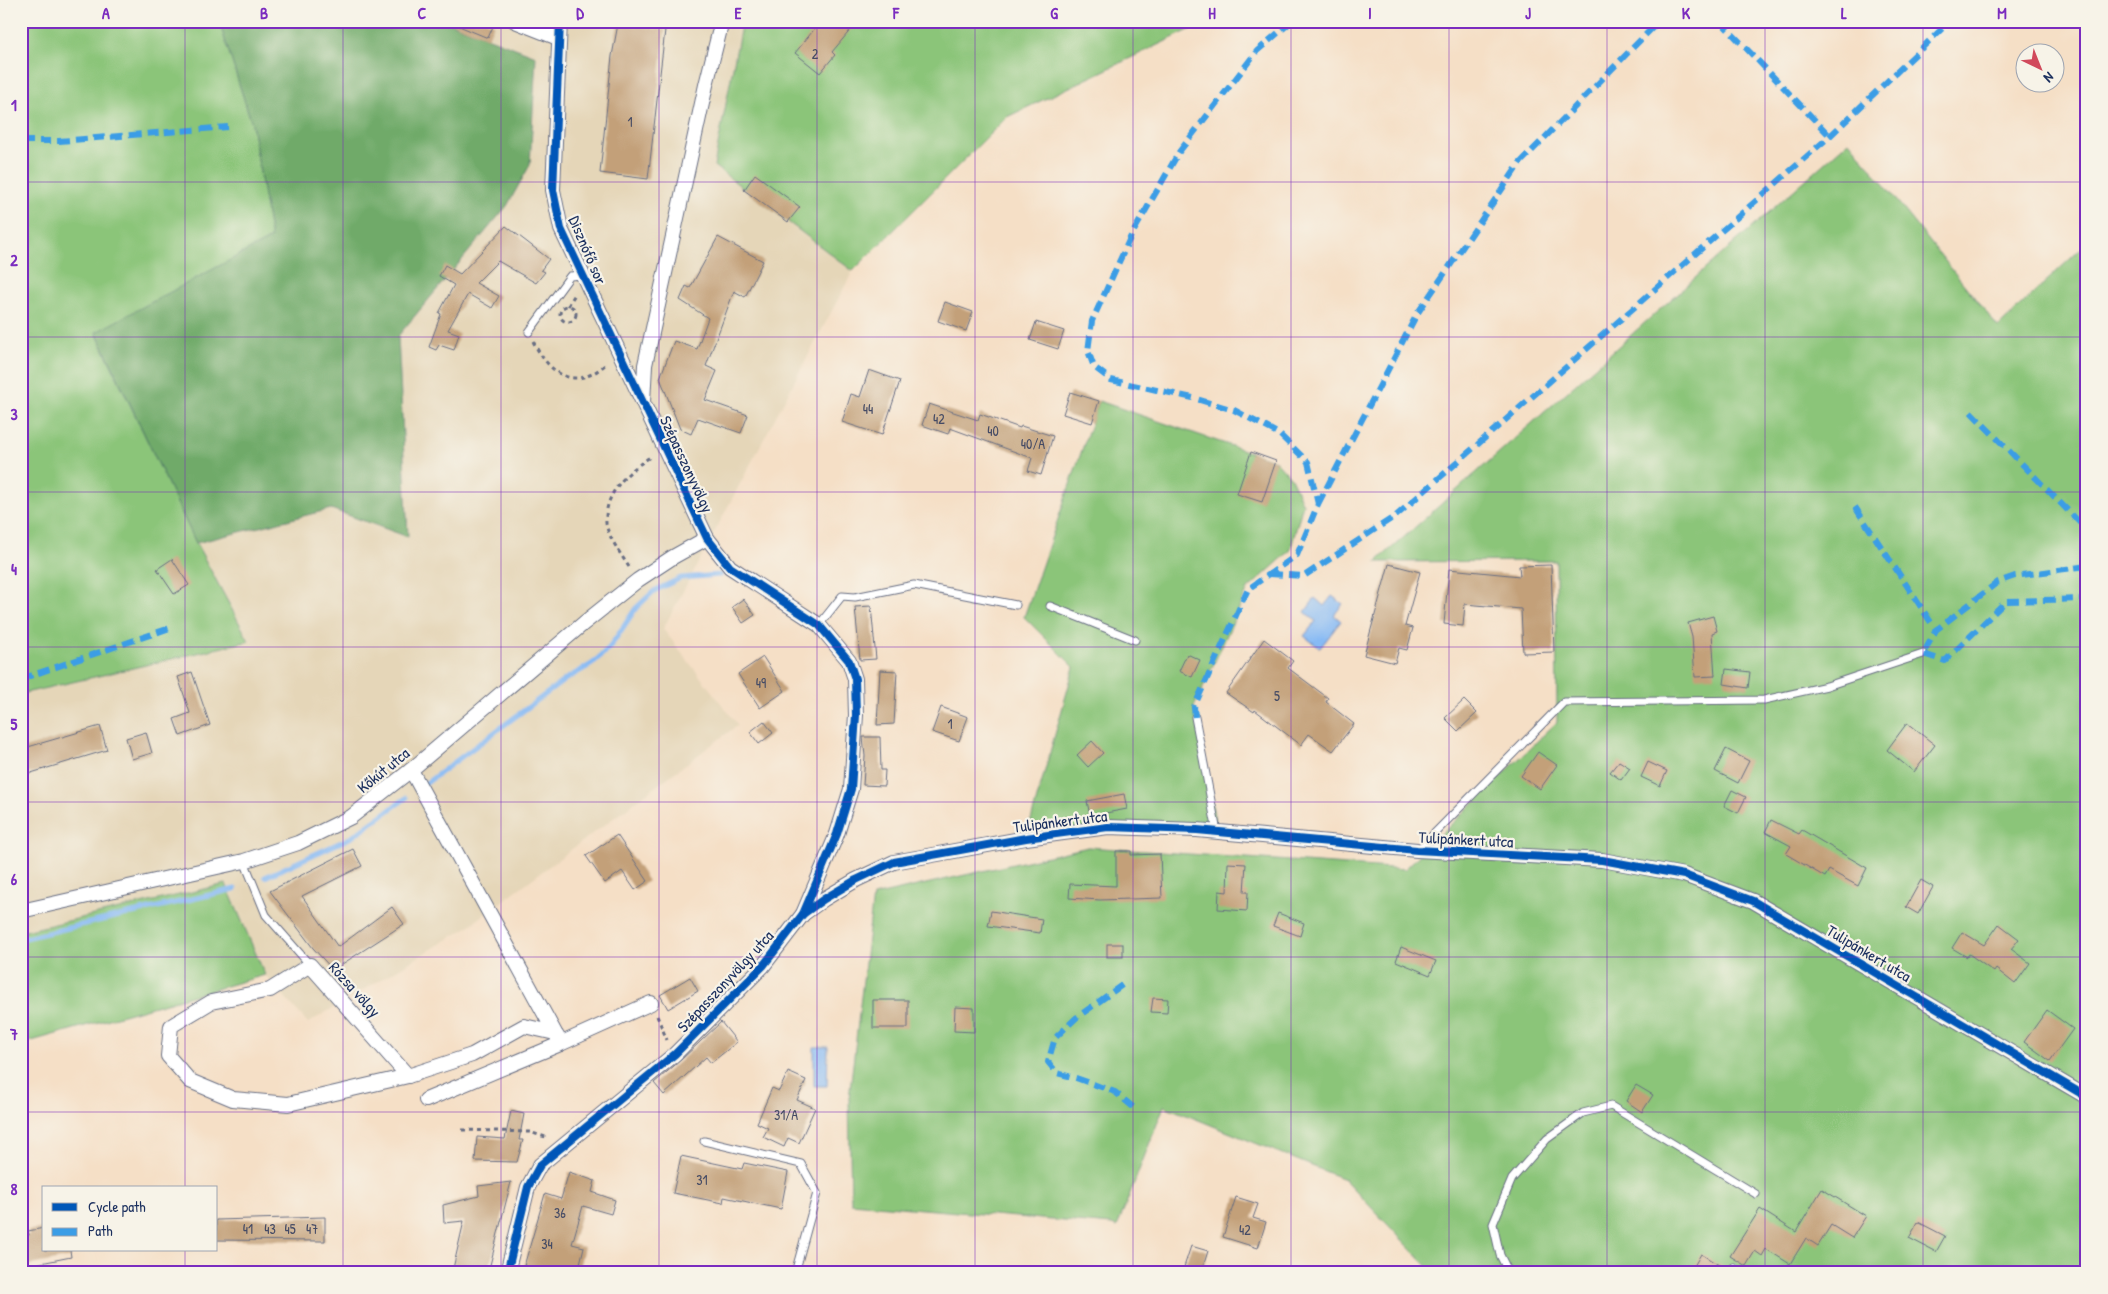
<svg xmlns="http://www.w3.org/2000/svg" width="2108" height="1294" viewBox="0 0 2108 1294" font-family="'Patrick Hand',sans-serif">
<style>
.built{fill:#e5d6b8}
.green{fill:#8bc579;stroke:#537a6c}
.forest{fill:#70aa69;stroke:#466c64}
.water{fill:#87baf4;stroke:#5174a9}
.lines{fill:none;stroke-linecap:round;stroke-linejoin:round}
.stream{stroke:#87baf4;stroke-width:5}
.building{fill:#c3a079}
.service-casing{stroke:#676d82;stroke-width:9}
.minor-casing{stroke:#676d82;stroke-width:16}
.path{stroke:#676d82;stroke-width:3;stroke-dasharray:4 4;stroke-linecap:butt}
.service{stroke:#fff;stroke-width:7}
.minor{stroke:#fff;stroke-width:14}
.quiet{stroke:#3b9de6;stroke-width:6;stroke-dasharray:12 6;stroke-linecap:butt}
.cycleway-casing{stroke:#f7f3e8;stroke-width:11}
.cycleway{stroke:#0057b8;stroke-width:8}
.grid{fill:none;stroke:#7b2cbf;stroke-width:1;stroke-opacity:0.55}
.labels{text-anchor:middle;stroke-width:4.5;stroke-linejoin:round;paint-order:stroke}
.number-label{font-size:14px;fill:#454b65}
.street-label{font-size:16px;fill:#1b2f5e;stroke:#f7f3e8}
.neatline{fill:none;stroke:#7b2cbf;stroke-width:2}
.grid-label{font-size:16px;text-anchor:middle;font-weight:bold;fill:#7b2cbf}
</style>
<rect width="100%" height="100%" fill="#f7f3e8"/>
<filter id="ink" filterUnits="userSpaceOnUse"><feTurbulence type="fractalNoise" baseFrequency=".02" numOctaves="2"/><feDisplacementMap in="SourceGraphic" scale="10" xChannelSelector="R" yChannelSelector="G"/><feConvolveMatrix kernelMatrix="1 2 1 2 8 2 1 2 1" color-interpolation-filters="sRGB"/></filter>
<filter id="wash" filterUnits="userSpaceOnUse"><feTurbulence type="fractalNoise" baseFrequency=".0096" numOctaves="4" result="noise"/><feDisplacementMap in="SourceGraphic" scale="20" xChannelSelector="R" yChannelSelector="G"/><feGaussianBlur stdDeviation="1.12" result="paint"/><feColorMatrix in="noise" values="0 0 0 0 0 0 0 0 0 0 0 0 0 0 0 0 0 1.4 0 .05"/><feComposite in="paint" operator="in"/></filter>
<g filter="url(#wash)">
<rect width="100%" height="100%" fill="#f5dfc6"/>
<path class="built" d="M 445,21 L 742,21 L 714,166 L 853,271 L 663,629 L 738,725 L 465,929 L 308,1023 L 265,975 L 226,884 L 21,932 L 21,695 L 248,641 L 196,543 L 332,509 L 408,537 L 398,336 L 507,206 L 530,165 L 536,56 Z"/>
<g class="green">
<path d="M 21,21 L 219,21 L 252,124 L 271,238 L 96,333 L 196,543 L 249,641 L 21,694 Z"/>
<path d="M 742,21 L 1208,21 L 1007,117 L 853,271 L 714,166 Z"/>
<path d="M 1849,141 L 1998,327 L 2087,243 L 2087,1273 L 1434,1273 L 1344,1179 L 1164,1106 L 1117,1227 L 1112,1225 L 851,1203 L 849,1098 L 873,896 L 1088,847 L 1405,869 L 1557,722 L 1556,561 L 1376,562 Z"/>
<path d="M 1099,401 L 1276,461 L 1291,478 L 1303,504 L 1290,551 L 1248,589 L 1194,707 L 1217,832 L 1108,827 L 1026,838 L 1074,667 L 1024,617 Z"/>
<path d="M 226,884 L 265,975 L 21,1044 L 21,932 Z"/>
</g>
<path class="forest" d="M 219,21 L 445,21 L 536,56 L 530,165 L 507,206 L 398,336 L 408,537 L 331,509 L 196,543 L 96,332 L 271,238 L 252,124 Z"/>
<g class="water">
<path d="M 1332,596 L 1343,604 L 1334,615 L 1341,621 L 1320,648 L 1304,636 L 1316,621 L 1305,612 L 1315,598 L 1324,606 Z"/>
<path d="M 814,1047 L 828,1047 L 827,1086 L 814,1086 Z"/>
</g>
<g class="lines">
<g class="stream">
<path d="M 425,784 L 566,679 L 592,664 L 610,647 L 636,608 L 654,591 L 681,578 L 720,575"/>
<path d="M 265,877 L 352,837 L 406,798"/>
<path d="M 21,939 L 235,889"/>
</g>
</g>
<g id="blocks">
<g class="building">
<path d="M 447,21 L 486,21 L 494,24 L 488,38 Z"/>
<path d="M 821,21 L 858,21 L 832,52 L 835,55 L 820,73 L 795,53 Z"/>
<path d="M 618,24 L 665,30 L 648,179 L 600,173 L 612,56 Z"/>
<path d="M 755,174 L 800,207 L 788,222 L 744,190 Z"/>
<path d="M 506,226 L 549,259 L 541,270 L 545,272 L 536,283 L 498,261 L 476,283 L 499,296 L 492,308 L 468,294 L 448,330 L 459,334 L 454,350 L 439,345 L 436,350 L 429,347 L 441,314 L 439,313 L 454,285 L 439,276 L 445,265 L 460,274 Z"/>
<path d="M 718,237 L 763,261 L 745,297 L 734,291 L 706,366 L 717,371 L 705,400 L 748,415 L 741,433 L 698,418 L 691,434 L 680,429 L 660,378 L 674,341 L 697,349 L 708,318 L 680,300 L 686,286 L 690,288 Z"/>
<path d="M 945,302 L 973,312 L 966,331 L 938,321 Z"/>
<path d="M 1036,322 L 1064,331 L 1058,349 L 1030,340 Z"/>
<path d="M 869,370 L 900,381 L 882,435 L 842,422 L 851,394 L 860,397 Z"/>
<path d="M 1070,392 L 1099,401 L 1092,423 L 1063,414 Z"/>
<path d="M 929,404 L 978,420 L 980,414 L 1020,428 L 1021,426 L 1053,436 L 1041,475 L 1028,471 L 1032,458 L 950,428 L 948,434 L 922,425 Z"/>
<path d="M 1251,452 L 1276,461 L 1262,502 L 1237,494 Z"/>
<path d="M 172,559 L 189,585 L 174,594 L 157,569 Z"/>
<path d="M 1389,564 L 1420,572 L 1405,626 L 1413,628 L 1407,650 L 1399,648 L 1395,663 L 1364,655 Z"/>
<path d="M 1551,565 L 1554,652 L 1523,653 L 1521,609 L 1465,604 L 1463,626 L 1444,624 L 1449,569 L 1520,576 L 1519,566 Z"/>
<path d="M 743,599 L 755,615 L 743,623 L 732,607 Z"/>
<path d="M 871,606 L 876,659 L 860,660 L 855,607 Z"/>
<path d="M 1713,616 L 1717,631 L 1712,633 L 1715,676 L 1695,677 L 1692,637 L 1688,623 Z"/>
<path d="M 1264,639 L 1293,661 L 1288,668 L 1328,698 L 1326,702 L 1354,724 L 1333,751 L 1309,734 L 1301,745 L 1255,710 L 1254,712 L 1226,693 Z"/>
<path d="M 1187,654 L 1200,660 L 1192,677 L 1179,671 Z"/>
<path d="M 763,657 L 785,691 L 760,708 L 738,674 Z"/>
<path d="M 1726,669 L 1750,672 L 1748,688 L 1724,684 Z"/>
<path d="M 880,670 L 897,671 L 894,724 L 877,725 Z"/>
<path d="M 192,672 L 210,725 L 180,736 L 174,719 L 190,713 L 178,677 Z"/>
<path d="M 1464,700 L 1477,713 L 1458,731 L 1445,718 Z"/>
<path d="M 941,707 L 968,717 L 959,741 L 932,732 Z"/>
<path d="M 764,721 L 773,733 L 759,744 L 750,732 Z"/>
<path d="M 1907,723 L 1935,745 L 1914,772 L 1887,750 Z"/>
<path d="M 100,726 L 107,750 L 21,776 L 21,749 Z"/>
<path d="M 146,732 L 152,753 L 132,759 L 126,738 Z"/>
<path d="M 863,737 L 880,737 L 881,770 L 885,770 L 884,786 L 863,785 L 865,756 Z"/>
<path d="M 1092,741 L 1103,753 L 1088,767 L 1077,755 Z"/>
<path d="M 1726,749 L 1749,761 L 1738,783 L 1715,771 Z"/>
<path d="M 1538,752 L 1557,765 L 1540,789 L 1521,776 Z"/>
<path d="M 1619,761 L 1630,768 L 1621,780 L 1610,772 Z"/>
<path d="M 1648,762 L 1667,771 L 1660,786 L 1641,777 Z"/>
<path d="M 1732,790 L 1746,797 L 1738,813 L 1724,806 Z"/>
<path d="M 1124,794 L 1127,809 L 1090,816 L 1087,801 Z"/>
<path d="M 1771,820 L 1799,834 L 1802,830 L 1867,868 L 1858,886 L 1829,870 L 1825,877 L 1786,854 L 1791,846 L 1765,832 Z"/>
<path d="M 617,835 L 648,881 L 635,890 L 622,871 L 605,883 L 586,856 Z"/>
<path d="M 353,849 L 362,866 L 302,896 L 338,947 L 392,907 L 404,924 L 333,970 L 313,948 L 270,891 Z"/>
<path d="M 1116,851 L 1131,851 L 1131,855 L 1160,854 L 1162,898 L 1100,900 L 1069,898 L 1070,884 L 1116,886 Z"/>
<path d="M 1228,863 L 1246,864 L 1244,892 L 1248,892 L 1247,911 L 1218,909 L 1219,891 L 1227,892 Z"/>
<path d="M 1921,880 L 1933,887 L 1918,914 L 1906,907 Z"/>
<path d="M 991,911 L 1042,919 L 1040,933 L 988,926 Z"/>
<path d="M 1278,913 L 1304,923 L 1300,936 L 1273,926 Z"/>
<path d="M 1999,924 L 2019,939 L 2011,949 L 2030,963 L 2015,984 L 1996,969 L 1994,972 L 1969,954 L 1967,957 L 1952,948 L 1962,932 L 1984,945 Z"/>
<rect x="1107" y="944" width="16" height="13"/>
<path d="M 1401,947 L 1436,961 L 1430,975 L 1396,961 Z"/>
<path d="M 690,977 L 698,991 L 668,1009 L 660,995 Z"/>
<path d="M 1153,998 L 1168,999 L 1167,1013 L 1151,1012 Z"/>
<rect x="873" y="1000" width="35" height="28"/>
<path d="M 955,1007 L 974,1008 L 974,1032 L 954,1031 Z"/>
<path d="M 2047,1010 L 2073,1029 L 2050,1061 L 2024,1042 Z"/>
<path d="M 721,1022 L 737,1042 L 711,1063 L 706,1057 L 664,1095 L 654,1083 L 681,1060 Z"/>
<path d="M 788,1072 L 806,1080 L 797,1100 L 815,1108 L 799,1143 L 788,1138 L 784,1147 L 763,1137 L 768,1128 L 757,1123 L 772,1088 L 779,1091 Z"/>
<path d="M 1636,1085 L 1653,1095 L 1642,1112 L 1626,1101 Z"/>
<path d="M 511,1111 L 524,1114 L 519,1140 L 523,1140 L 517,1162 L 475,1161 L 477,1137 L 505,1139 Z"/>
<path d="M 681,1156 L 742,1169 L 744,1163 L 788,1172 L 781,1209 L 724,1197 L 723,1203 L 673,1193 Z"/>
<path d="M 569,1172 L 595,1181 L 592,1192 L 615,1200 L 611,1214 L 583,1206 L 572,1244 L 584,1247 L 578,1272 L 558,1267 L 557,1273 L 522,1273 L 545,1194 L 561,1199 Z"/>
<path d="M 511,1182 L 488,1273 L 452,1273 L 464,1221 L 444,1223 L 443,1205 L 479,1196 L 478,1186 Z"/>
<path d="M 1822,1189 L 1866,1216 L 1852,1238 L 1831,1225 L 1818,1246 L 1806,1238 L 1790,1264 L 1766,1249 L 1762,1256 L 1755,1251 L 1746,1266 L 1730,1256 L 1760,1209 L 1796,1232 Z"/>
<path d="M 1236,1197 L 1258,1204 L 1253,1218 L 1266,1222 L 1258,1248 L 1223,1237 Z"/>
<path d="M 325,1217 L 325,1241 L 216,1240 L 216,1220 Z"/>
<path d="M 1918,1222 L 1945,1236 L 1936,1252 L 1909,1238 Z"/>
<path d="M 44,1228 L 44,1250 L 70,1250 L 71,1257 L 21,1267 L 21,1236 L 29,1235 L 28,1231 Z"/>
<path d="M 1191,1246 L 1208,1251 L 1201,1273 L 1182,1273 Z"/>
<path d="M 1701,1254 L 1727,1270 L 1726,1273 L 1690,1273 Z"/>
</g>
</g>
</g>
<g filter="url(#ink)">
<use href="#blocks" fill-opacity="0" stroke="#676d82" stroke-width="1"/>
<g class="lines">
<g class="service-casing">
<g id="service">
<path d="M 529,332 L 570,276 L 583,275"/>
<path d="M 1050,606 L 1135,640"/>
<path d="M 819,625 L 842,596 L 855,597 L 914,585 L 1016,605"/>
<path d="M 1195,717 L 1217,832"/>
<path d="M 1418,850 L 1564,702 L 1764,700 L 1827,686 L 1923,654"/>
<path d="M 244,861 L 266,915 L 310,965"/>
<path d="M 704,1141 L 801,1164 L 817,1193 L 795,1273"/>
<path d="M 1509,1273 L 1500,1255 L 1493,1224 L 1512,1179 L 1547,1139 L 1583,1113 L 1611,1106 L 1756,1194"/>
<path d="M 1731,1273 L 1734,1267"/>
</g>
</g>
<g class="minor-casing">
<g id="minor">
<path d="M 515,21 L 558,38"/>
<path d="M 643,402 L 645,365 L 706,85 L 722,21"/>
<path d="M 21,911 L 244,861 L 298,843 L 351,817 L 411,770 L 584,623 L 638,580 L 673,557 L 707,538"/>
<path d="M 803,914 L 824,899 L 856,880 L 894,862 L 1026,838 L 1108,827 L 1197,830 L 1417,850 L 1602,860 L 1684,875 L 1753,901 L 2087,1097"/>
<path d="M 310,965 L 408,1076 L 288,1104 L 233,1099 L 190,1081 L 168,1056 L 171,1026 L 211,1002 L 270,990 Z"/>
<path d="M 557,1036 L 560,1044 L 651,1003"/>
<path d="M 408,1076 L 472,1055 L 524,1026 L 555,1033 L 411,770"/>
<path d="M 426,1100 L 560,1044"/>
<path d="M 507,1273 L 528,1187 L 540,1165 L 675,1054 L 763,966 L 803,914 L 837,834 L 851,789 L 856,715 L 855,679 L 849,661 L 819,625 L 730,567 L 707,538 L 561,229 L 553,190 L 560,21"/>
</g>
</g>
<g class="path">
<path d="M 568,306 L 575,294"/>
<circle cx="568" cy="314" r="8"/>
<path d="M 533,341 C 550,376 576,392 607,363"/>
<path d="M 629,567 C 622,556 607,535 606,523 C 604,492 629,470 652,456"/>
<path d="M 657,1016 L 667,1040"/>
<path d="M 462,1130 L 529,1132 L 549,1138"/>
</g>
<use href="#service" class="service"/>
<use href="#minor" class="minor"/>
<g class="quiet">
<path d="M 1720,21 L 1830,136"/>
<path d="M 21,141 L 59,141 L 228,127"/>
<path d="M 1971,412 L 2087,530"/>
<path d="M 1318,504 L 1417,314 L 1520,163 L 1659,21"/>
<path d="M 1855,507 L 1936,630"/>
<path d="M 2087,566 L 2015,576 L 1998,582 L 1936,630 L 1923,654 L 1945,661 L 2006,601 L 2087,599"/>
<path d="M 1270,574 L 1304,576 L 1397,515 L 1830,136 L 1950,21"/>
<path d="M 21,679 L 170,628"/>
<path d="M 1195,717 L 1194,707 L 1248,589 L 1297,555 L 1318,504 L 1308,462 L 1279,434 L 1234,410 L 1193,398 L 1111,380 L 1094,367 L 1088,351 L 1092,321 L 1130,238 L 1179,152 L 1257,51 L 1292,21"/>
<path d="M 1122,985 L 1076,1018 L 1055,1038 L 1048,1062 L 1057,1073 L 1076,1078 L 1115,1092 L 1133,1107"/>
</g>
<g class="cycleway-casing">
<g id="cycleway">
<path d="M 803,914 L 824,899 L 856,880 L 894,862 L 1026,838 L 1108,827 L 1197,830 L 1417,850 L 1602,860 L 1684,875 L 1753,901 L 2087,1097"/>
<path d="M 507,1273 L 528,1187 L 540,1165 L 675,1054 L 763,966 L 803,914 L 837,834 L 851,789 L 856,715 L 855,679 L 849,661 L 819,625 L 730,567 L 707,538 L 561,229 L 553,190 L 560,21"/>
</g>
</g>
<use href="#cycleway" class="cycleway"/>
</g>
</g>
<path class="grid" d="M 185,21 L 185,1188M 343,21 L 343,1273M 501,21 L 501,1273M 659,21 L 659,1273M 817,21 L 817,1273M 975,21 L 975,1273M 1133,21 L 1133,1273M 1291,21 L 1291,1273M 1449,21 L 1449,1273M 1607,21 L 1607,1273M 1765,21 L 1765,1273M 1923,21 L 1923,1273M 21,182 L 2087,182M 21,337 L 2087,337M 21,492 L 2087,492M 21,647 L 2087,647M 21,802 L 2087,802M 21,957 L 2087,957M 21,1112 L 2087,1112M 185,1250 L 185,1273"/>
<g class="labels">
<g class="number-label">
<text x="815" y="59">2</text>
<text x="630" y="127">1</text>
<text x="868" y="414">44</text>
<text x="939" y="424">42</text>
<text x="993" y="436">40</text>
<text x="1033" y="449">40/A</text>
<text x="761" y="688">49</text>
<text x="1277" y="701">5</text>
<text x="950" y="729">1</text>
<text x="786" y="1120">31/A</text>
<text x="702" y="1185">31</text>
<text x="560" y="1218">36</text>
<text x="248" y="1234">41</text>
<text x="270" y="1234">43</text>
<text x="290" y="1234">45</text>
<text x="312" y="1234">47</text>
<text x="1245" y="1235">42</text>
<text x="547" y="1249">34</text>
</g>
<g class="street-label">
<text transform="translate(588 250) rotate(67)" y="6">Disznófő sor</text>
<text transform="translate(687 464) rotate(65)" y="6">Szépasszonyvölgy</text>
<text transform="translate(383 770) rotate(-39)" y="6">Kőkút utca</text>
<text transform="translate(1060 821) rotate(-7)" y="6">Tulipánkert utca</text>
<text transform="translate(1466 839) rotate(3)" y="6">Tulipánkert utca</text>
<text transform="translate(1869 953) rotate(31)" y="6">Tulipánkert utca</text>
<text transform="translate(725 981) rotate(-47)" y="6">Szépasszonyvölgy utca</text>
<text transform="translate(355 989) rotate(48)" y="6">Rózsa völgy</text>
</g>
</g>
<rect width="2108" height="1294" fill="none" stroke="#f7f3e8" stroke-width="55"/>
<rect x="42" y="1186" width="175" height="65" fill="#f7f3e8" stroke="#9fa5b1"/>
<rect x="52" y="1203" width="25" height="8" fill="#0057b8" stroke="#9fa5b1"/>
<text x="88" y="1212" font-size="15" fill="#1b2f5e">Cycle path</text>
<rect x="52" y="1228" width="25" height="8" fill="#3b9de6" stroke="#9fa5b1"/>
<text x="88" y="1236" font-size="15" fill="#1b2f5e">Path</text>
<g transform="translate(2040 68) rotate(137)"><circle r="24" fill="#f7f3e8" stroke="#9fa5b1"/>
<path d="M0-4L9 19L0 12L-9 19Z" fill="#d1495b"/>
<text y="-8" font-size="14" font-weight="bold" text-anchor="middle" fill="#1b2f5e">N</text>
</g>
<rect x="28" y="28" width="2052" height="1238" class="neatline"/>
<g class="grid-label">
<text x="106" y="19">A</text>
<text x="264" y="19">B</text>
<text x="422" y="19">C</text>
<text x="580" y="19">D</text>
<text x="738" y="19">E</text>
<text x="896" y="19">F</text>
<text x="1054" y="19">G</text>
<text x="1212" y="19">H</text>
<text x="1370" y="19">I</text>
<text x="1528" y="19">J</text>
<text x="1686" y="19">K</text>
<text x="1844" y="19">L</text>
<text x="2002" y="19">M</text>
<text x="14" y="111">1</text>
<text x="14" y="266">2</text>
<text x="14" y="420">3</text>
<text x="14" y="575">4</text>
<text x="14" y="730">5</text>
<text x="14" y="885">6</text>
<text x="14" y="1040">7</text>
<text x="14" y="1195">8</text>
</g>
</svg>
